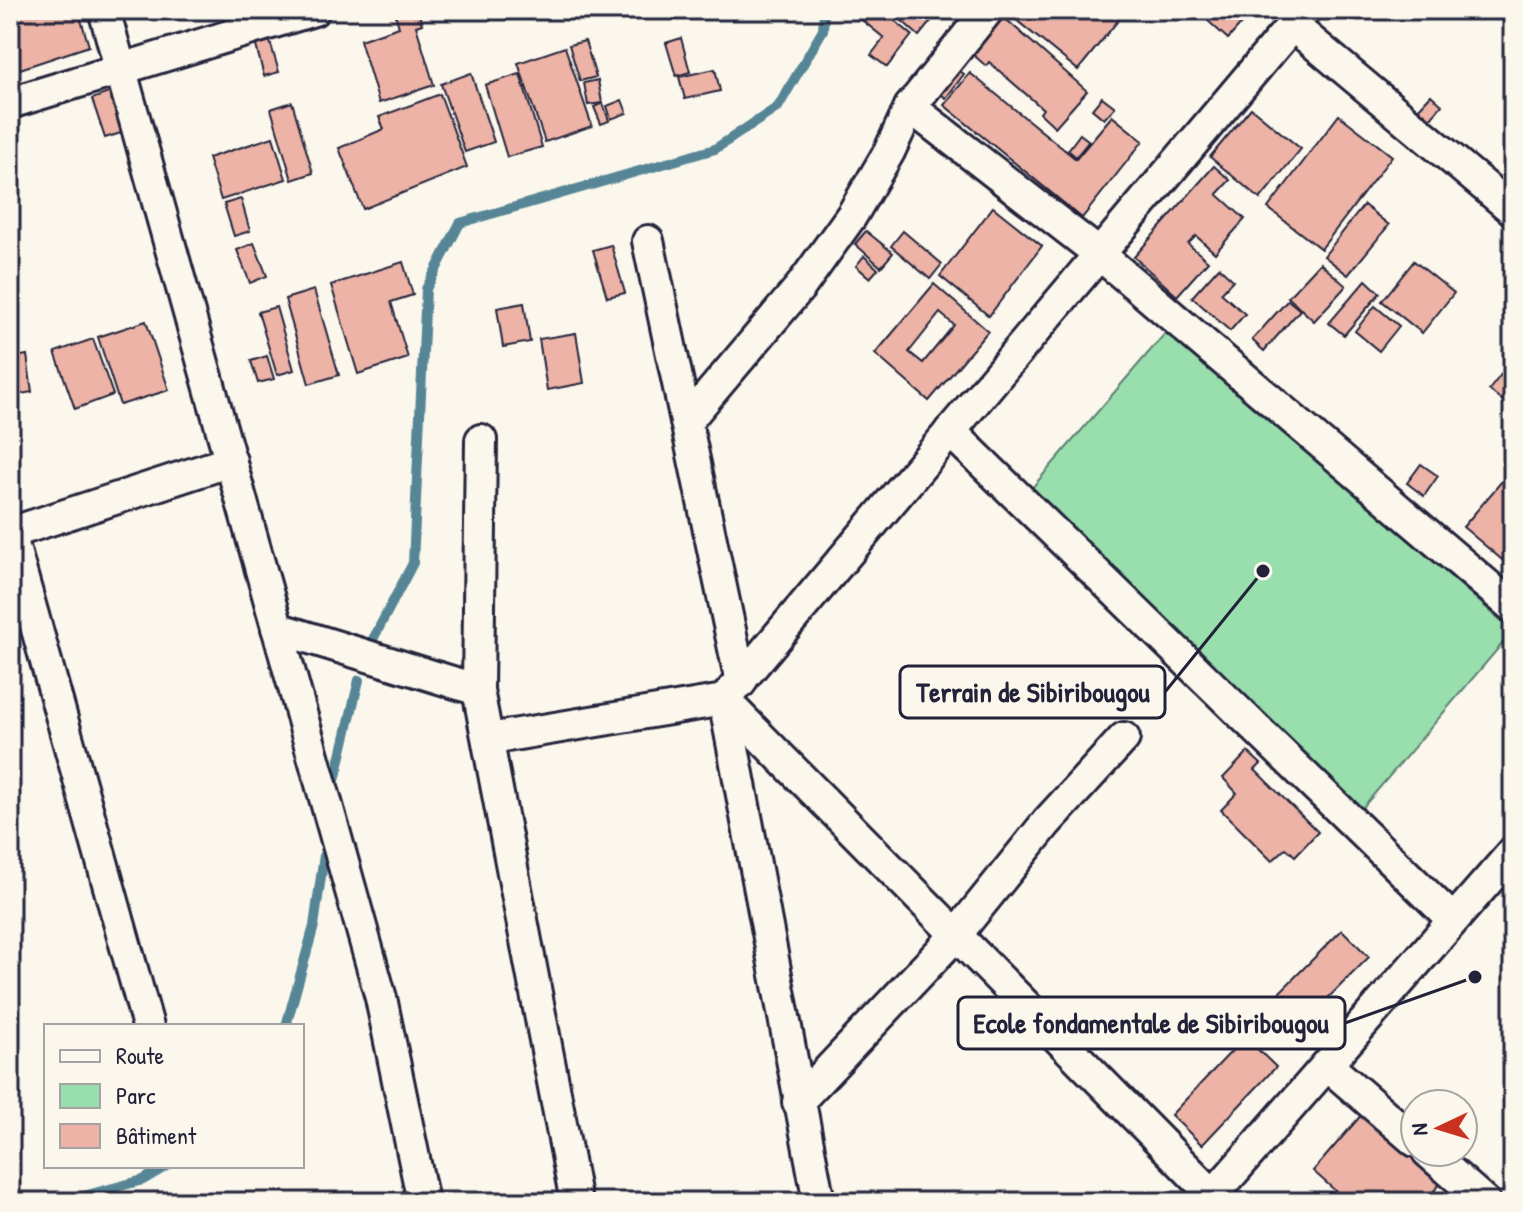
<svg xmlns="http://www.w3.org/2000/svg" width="1523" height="1212" viewBox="0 0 1523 1212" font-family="'Patrick Hand',sans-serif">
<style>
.green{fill:#99dfad;stroke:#5e8074;stroke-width:2}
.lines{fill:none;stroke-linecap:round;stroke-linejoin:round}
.stream{stroke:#568696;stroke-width:10}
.building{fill:#ecb3a6;stroke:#22223b;stroke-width:2;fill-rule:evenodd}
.minor-casing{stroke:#22223b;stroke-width:36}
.minor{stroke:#fbf7ec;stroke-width:30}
.leader{fill:none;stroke:#22223b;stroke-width:3}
.callout-dot{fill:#22223b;stroke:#fbf7ec;stroke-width:3}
.callout{fill:#fbf7ec;stroke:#22223b;stroke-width:3}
.callout-label{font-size:28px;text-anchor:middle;font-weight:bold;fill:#22223b}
</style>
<rect width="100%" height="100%" fill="#fbf7ec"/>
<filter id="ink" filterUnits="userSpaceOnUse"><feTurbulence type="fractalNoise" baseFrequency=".0125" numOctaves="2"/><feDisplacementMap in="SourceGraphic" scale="16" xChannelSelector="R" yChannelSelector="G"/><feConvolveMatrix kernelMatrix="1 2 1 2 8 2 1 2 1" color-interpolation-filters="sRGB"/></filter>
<g filter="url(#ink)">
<path class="green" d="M 1168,330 L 1513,631 L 1358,813 L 1012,511 Z"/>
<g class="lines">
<g class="stream">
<path d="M 371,643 L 413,563 L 426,289 L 460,223 L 715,149 L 778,107 L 823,30 L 824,10"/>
<path d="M 333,789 L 359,680"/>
<path d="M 286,1026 L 314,926 L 326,841"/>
<path d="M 61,1202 L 143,1180 L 167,1166"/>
</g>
</g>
<g class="building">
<path d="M 10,10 L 78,10 L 89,46 L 17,70 L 10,50 Z"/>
<path d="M 394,10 L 418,10 L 422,24 L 416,26 L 434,85 L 379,103 L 360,40 L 399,27 Z"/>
<path d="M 862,10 L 882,10 L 912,35 L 887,67 L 871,55 L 884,38 L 857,16 Z"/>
<path d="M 890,10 L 940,10 L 919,36 Z"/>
<path d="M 1122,10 L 1125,12 L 1078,70 L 1005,11 Z"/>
<path d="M 1215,10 L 1246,10 L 1250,14 L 1228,39 L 1207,20 Z"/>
<path d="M 999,13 L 1087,91 L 1055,127 L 1040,113 L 1043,109 L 989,62 L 986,66 L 968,50 Z"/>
<path d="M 269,38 L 279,72 L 264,76 L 255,42 Z"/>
<path d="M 681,38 L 690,72 L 676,76 L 666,43 Z"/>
<path d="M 585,41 L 596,77 L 580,81 L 569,45 Z"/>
<path d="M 565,47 L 592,126 L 545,142 L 518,63 Z"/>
<path d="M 953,66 L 964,74 L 946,98 L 935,90 Z"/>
<path d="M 715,69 L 720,91 L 685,99 L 679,77 Z"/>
<path d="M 471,73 L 494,142 L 465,152 L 441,84 Z"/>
<path d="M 970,73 L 1076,159 L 1112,116 L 1143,141 L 1082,218 L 944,105 Z"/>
<path d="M 520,74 L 542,147 L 507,157 L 485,85 Z"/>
<path d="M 598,80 L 602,103 L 588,105 L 584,83 Z"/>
<path d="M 111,92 L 124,132 L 105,138 L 92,99 Z"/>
<path d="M 440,94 L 467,167 L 363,209 L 339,148 L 384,129 L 379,117 Z"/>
<path d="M 1431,95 L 1442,105 L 1430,119 L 1418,109 Z"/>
<path d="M 1102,97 L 1115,107 L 1104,119 L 1092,109 Z"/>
<path d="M 622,100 L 627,113 L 611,119 L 607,106 Z"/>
<path d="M 292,102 L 313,173 L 292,180 L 271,109 Z"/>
<path d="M 603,103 L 609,121 L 601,124 L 594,107 Z"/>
<path d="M 1251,108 L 1301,149 L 1260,199 L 1210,157 Z"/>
<path d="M 1339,115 L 1392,156 L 1321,249 L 1268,208 Z"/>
<path d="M 1080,134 L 1089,141 L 1076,157 L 1068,150 Z"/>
<path d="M 273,137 L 286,179 L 221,200 L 208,158 Z"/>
<path d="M 1214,166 L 1230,180 L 1217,194 L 1245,219 L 1215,253 L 1196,236 L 1188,244 L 1208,261 L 1177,296 L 1134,257 Z"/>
<path d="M 241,199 L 250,231 L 234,236 L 224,204 Z"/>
<path d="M 1364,205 L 1389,225 L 1348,275 L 1324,256 Z"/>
<path d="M 993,207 L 1042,246 L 989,316 L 940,276 Z"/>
<path d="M 866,231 L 893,253 L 881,267 L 855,244 Z"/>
<path d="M 903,231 L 942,264 L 930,279 L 891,246 Z"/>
<path d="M 254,243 L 267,276 L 250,283 L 237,250 Z"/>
<path d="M 611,245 L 625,293 L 607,297 L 593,250 Z"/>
<path d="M 864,256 L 878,269 L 870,278 L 856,266 Z"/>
<path d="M 1414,261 L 1454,293 L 1422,333 L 1382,301 Z"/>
<path d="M 403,262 L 413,295 L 391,302 L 408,358 L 358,374 L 331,285 Z"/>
<path d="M 1320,263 L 1346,286 L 1314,321 L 1288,297 Z"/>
<path d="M 1219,267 L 1233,280 L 1221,293 L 1245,314 L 1230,331 L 1192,297 Z"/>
<path d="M 1366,280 L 1380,293 L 1344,335 L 1329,323 Z"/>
<path d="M 934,284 L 988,331 L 929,401 L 875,354 ZM 940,313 L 954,325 L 923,363 L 909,352 Z"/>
<path d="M 314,290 L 339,375 L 309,384 L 285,299 Z"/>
<path d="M 1288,300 L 1300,310 L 1264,351 L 1252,340 Z"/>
<path d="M 524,303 L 530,342 L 503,347 L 497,308 Z"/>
<path d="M 1375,306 L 1399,326 L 1379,351 L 1355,331 Z"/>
<path d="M 276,307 L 294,370 L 277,375 L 258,312 Z"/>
<path d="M 146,321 L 169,390 L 120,405 L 98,337 Z"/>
<path d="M 576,333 L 584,383 L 547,390 L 539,339 Z"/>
<path d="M 93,339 L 113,395 L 75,409 L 55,352 Z"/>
<path d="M 27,355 L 32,392 L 10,396 L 10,358 Z"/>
<path d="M 267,356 L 274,379 L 258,383 L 251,361 Z"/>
<path d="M 1513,359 L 1513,409 L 1489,390 Z"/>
<path d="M 1421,464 L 1438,476 L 1424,496 L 1407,483 Z"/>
<path d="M 1513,468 L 1513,569 L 1463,527 Z"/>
<path d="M 1248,752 L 1261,764 L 1255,770 L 1318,832 L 1295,856 L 1286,848 L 1272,861 L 1221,810 L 1237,793 L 1223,778 Z"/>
<path d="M 1342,930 L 1369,957 L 1305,1021 L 1278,994 Z"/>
<path d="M 1245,1037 L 1276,1067 L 1202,1145 L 1171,1115 Z"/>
<path d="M 1363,1113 L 1441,1183 L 1424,1202 L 1348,1202 L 1313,1171 Z"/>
</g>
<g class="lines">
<g class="minor-casing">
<g id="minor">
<path d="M 104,10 L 381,998 L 423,1202"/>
<path d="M 1292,25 L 1513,210"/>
<path d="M 10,103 L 314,10"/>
<path d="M 910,107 L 1098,253 L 1513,607"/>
<path d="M 648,241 L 741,682"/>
<path d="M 686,422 L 801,286 L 852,215 L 889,152 L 910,107 L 988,10"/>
<path d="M 950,431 L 1453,920"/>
<path d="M 481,440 L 478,690 L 576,1202"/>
<path d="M 10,533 L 148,1026"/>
<path d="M 10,533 L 231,461"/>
<path d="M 277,628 L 478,690"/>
<path d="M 724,700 L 1213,1195"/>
<path d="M 724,700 L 819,1202"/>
<path d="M 488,739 L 724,700 L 1305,10"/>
<path d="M 1327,1065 L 1415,1141"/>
<path d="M 798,1102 L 956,935 L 1047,822 L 1124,738"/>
<path d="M 1428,1152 L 1485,1202"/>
<path d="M 1207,1202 L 1513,852"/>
</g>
</g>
<use href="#minor" class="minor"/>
</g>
</g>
<path class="leader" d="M1263 571L1165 692M1475 977L1345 1023"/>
<g class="callout-dot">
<circle cx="1263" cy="571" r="8"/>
<circle cx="1475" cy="977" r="8"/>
</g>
<g class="callout">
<rect x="900" y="666" width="265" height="52" rx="8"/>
<rect x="958" y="997" width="387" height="52" rx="8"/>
</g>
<g class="callout-label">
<text x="1033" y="702">Terrain de Sibiribougou</text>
<text x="1151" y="1033">Ecole fondamentale de Sibiribougou</text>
</g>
<rect width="1523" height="1212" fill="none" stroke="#fbf7ec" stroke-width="40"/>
<rect x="20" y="20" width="1483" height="1172" fill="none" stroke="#22223b" stroke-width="3" filter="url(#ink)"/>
<rect x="44" y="1024" width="260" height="144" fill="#fbf7ec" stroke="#a4a2a5" stroke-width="2"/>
<rect x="60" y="1050" width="40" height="12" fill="#fbf7ec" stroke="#a4a2a5" stroke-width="2"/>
<text x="116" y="1064" font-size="24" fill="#22223b">Route</text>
<rect x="60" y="1084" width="40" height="24" fill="#99dfad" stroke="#a4a2a5" stroke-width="2"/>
<text x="116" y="1104" font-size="24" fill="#22223b">Parc</text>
<rect x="60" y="1124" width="40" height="24" fill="#ecb3a6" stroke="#a4a2a5" stroke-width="2"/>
<text x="116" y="1144" font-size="24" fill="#22223b">Bâtiment</text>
<g transform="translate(1439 1128) rotate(266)"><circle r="38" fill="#fbf7ec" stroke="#a4a2a5" stroke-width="2"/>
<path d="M0-6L14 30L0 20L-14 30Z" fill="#c8321e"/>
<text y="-12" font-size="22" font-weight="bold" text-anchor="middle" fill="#22223b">N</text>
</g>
</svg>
